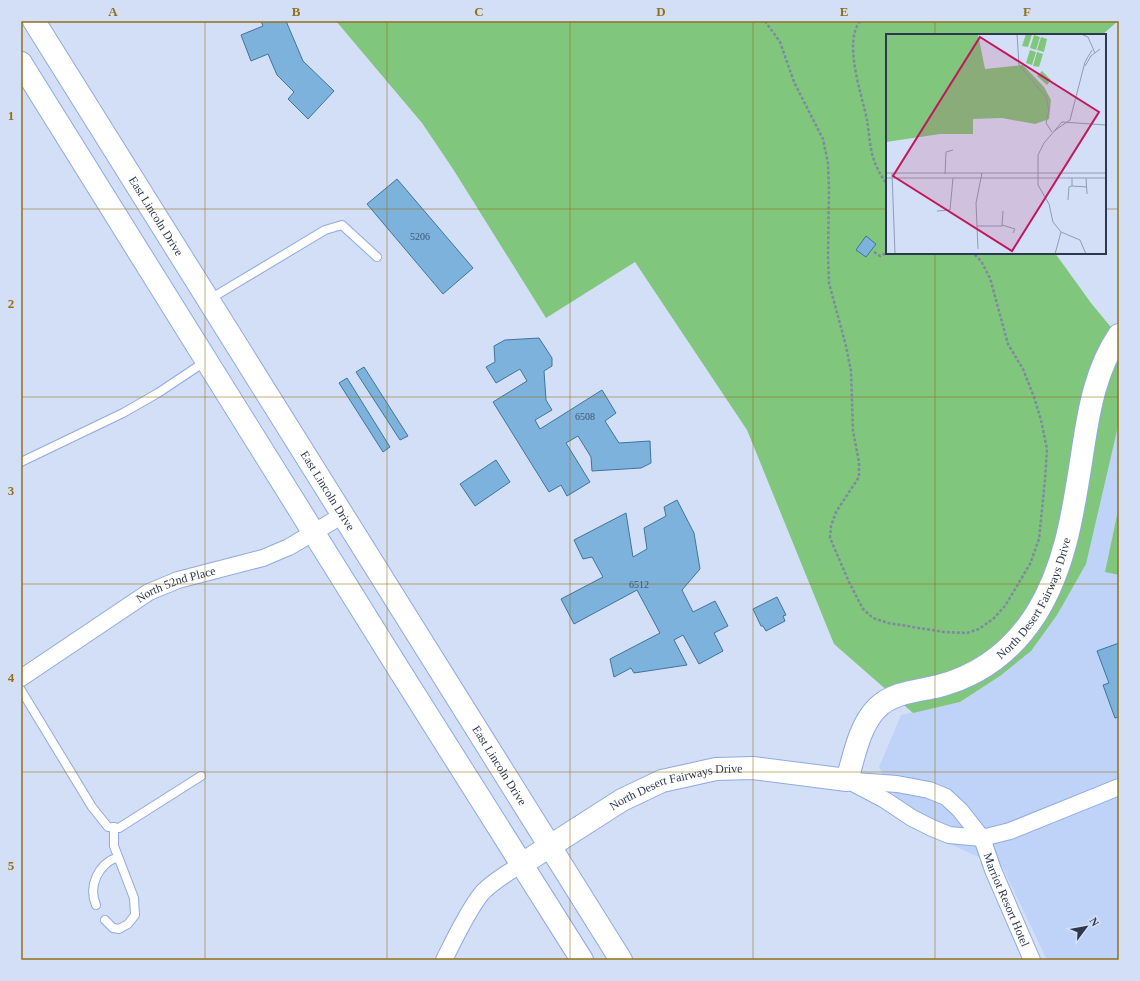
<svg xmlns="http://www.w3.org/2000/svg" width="1140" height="981" viewBox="0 0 1140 981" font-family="Georgia,serif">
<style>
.built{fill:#bfd3f8}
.green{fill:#81c67d}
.building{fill:#7db2dd;stroke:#40749b}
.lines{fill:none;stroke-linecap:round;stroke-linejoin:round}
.lane-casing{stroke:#8faae0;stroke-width:10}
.street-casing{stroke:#8faae0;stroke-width:18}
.secondary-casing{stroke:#8faae0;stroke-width:24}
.path{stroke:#7e8aa0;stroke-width:2.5;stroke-dasharray:3 2;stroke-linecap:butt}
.lane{stroke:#fff;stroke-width:8}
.street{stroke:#fff;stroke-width:16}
.secondary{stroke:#fff;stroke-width:22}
.grid{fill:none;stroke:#946f17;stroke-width:1;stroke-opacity:0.55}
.labels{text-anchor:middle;stroke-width:3;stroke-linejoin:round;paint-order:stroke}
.number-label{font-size:10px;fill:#405671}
.street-label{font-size:12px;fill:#2c384d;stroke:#d3dff6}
.inset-road{fill:none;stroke:#909cb2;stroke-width:1}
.view{fill:#c2185b;fill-opacity:0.15;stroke:#c2185b;stroke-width:2}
.inset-edge{fill:none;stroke:#2c384d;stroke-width:2}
.neatline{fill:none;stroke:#946f17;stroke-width:1.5}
.grid-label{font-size:13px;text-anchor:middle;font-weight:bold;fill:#946f17}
</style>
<rect width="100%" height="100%" fill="#d3dff6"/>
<path class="built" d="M 1119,422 L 1119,960 L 1047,960 L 1003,868 L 912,827 L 879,767 L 901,715 L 960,702 L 1000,676 L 1114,441 Z"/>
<g class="green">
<path d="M 336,21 L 1118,21 L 1102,35 L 887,35 L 887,253 L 1055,253 L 1091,303 L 1119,337 L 1119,422 L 1086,564 L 1057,615 L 1031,651 L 1000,676 L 960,702 L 913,713 L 834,644 L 747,430 L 635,262 L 546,318 L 453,169 L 422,123 Z"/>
<path d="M 1119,506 L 1119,575 L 1105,572 Z"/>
</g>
<g class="building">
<path d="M 261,21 L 286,21 L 303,61 L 334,91 L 308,119 L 288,99 L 294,92 L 277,75 L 268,54 L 251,61 L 241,35 L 263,26 Z"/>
<path d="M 397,179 L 473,268 L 443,294 L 367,204 Z"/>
<path d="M 866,236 L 876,244 L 866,257 L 856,250 Z"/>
<path d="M 539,338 L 552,358 L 552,366 L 544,371 L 546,400 L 552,410 L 535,420 L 540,429 L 602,390 L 616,413 L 605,421 L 619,443 L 650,441 L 651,463 L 641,468 L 592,471 L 591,457 L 578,436 L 566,443 L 590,482 L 567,496 L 561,485 L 549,492 L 493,402 L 527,381 L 520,369 L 496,383 L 486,367 L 495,362 L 494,346 L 505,340 Z"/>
<path d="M 364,367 L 408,436 L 400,440 L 356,372 Z"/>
<path d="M 347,378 L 390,447 L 383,452 L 339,383 Z"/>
<path d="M 496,460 L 510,482 L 475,506 L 460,484 Z"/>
<path d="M 677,500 L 694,533 L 700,569 L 682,590 L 693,612 L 715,601 L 728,626 L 714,633 L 723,651 L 699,664 L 683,635 L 674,640 L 687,665 L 634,673 L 631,668 L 614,677 L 610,659 L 660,633 L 637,590 L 574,624 L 561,599 L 603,577 L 592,557 L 583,559 L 574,540 L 626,513 L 633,557 L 647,549 L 644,528 L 666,516 L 664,507 Z"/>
<path d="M 777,597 L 786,615 L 783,616 L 785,621 L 766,631 L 763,626 L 761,626 L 753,609 Z"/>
<path d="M 1119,643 L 1119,717 L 1115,718 L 1103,685 L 1109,683 L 1097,651 Z"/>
</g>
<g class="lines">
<g class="lane-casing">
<g id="lane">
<path d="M 210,299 L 325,230 L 342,225 L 377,257"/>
<path d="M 21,462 L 123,413 L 158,393 L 206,361"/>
<path d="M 21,690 L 92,807 L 108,827 L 119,828 L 201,776"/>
<path d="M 96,905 C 88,886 98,864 118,857"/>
<path d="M 105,920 L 113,928 L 119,929 L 128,924 L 135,915 L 134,898 L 114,846 L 114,827"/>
</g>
</g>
<g class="street-casing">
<g id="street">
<path id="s1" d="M 21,678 L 149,592 L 178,580 L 263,558 L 289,547 L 343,515"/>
<path d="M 847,780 L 885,800 L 912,818 L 932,828 L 949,835 L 982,838 L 1010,831 L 1119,787"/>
<path id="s2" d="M 855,781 L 897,784 L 929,790 L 946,797 L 960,810 L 982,838 L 993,870 L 1032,960"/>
<path d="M 444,960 C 454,940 468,910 482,893 C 493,881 509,872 522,864"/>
</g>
</g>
<g class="secondary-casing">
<g id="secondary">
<path id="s3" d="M 34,21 L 621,960"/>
<path d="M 21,63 L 398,668 L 582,960"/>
<path id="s4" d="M 522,864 L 622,800 L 662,781 L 716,769 L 753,768 L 847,780 C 854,757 859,726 877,708 C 893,692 918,691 939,686 C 981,675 1013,650 1036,614 C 1067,564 1074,506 1083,449 C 1089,409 1096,369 1119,335"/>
</g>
</g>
<g class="path">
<path d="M 765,21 L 780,42 L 794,82 L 823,139 L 828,163 L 829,190 L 828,256 L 829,283 L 846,346 L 851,371 L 853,431 L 859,462 L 859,477 L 836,512 L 831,526 L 830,538 L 849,582 L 863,609 L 873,618 L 888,623 L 944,632 L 967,633 L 979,629 L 993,619 L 1005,606 L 1030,564 L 1039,539 L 1045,480 L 1047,449 L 1041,420 L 1034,397 L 1023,369 L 1008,344 L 990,278 L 981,261 L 973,253"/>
<path d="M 860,21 C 843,43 862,95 867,120 C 869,132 870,150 874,160 C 877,169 881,176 887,184"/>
<path d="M 874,252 L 880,256 L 887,253"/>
</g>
<use href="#lane" class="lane"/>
<use href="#street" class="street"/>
<use href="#secondary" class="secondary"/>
</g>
<path class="grid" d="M 205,21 L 205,960M 387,21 L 387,960M 570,21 L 570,960M 753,21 L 753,960M 935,21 L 935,35M 21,209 L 887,209M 1105,209 L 1119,209M 935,253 L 935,960M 21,397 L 1119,397M 21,584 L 1119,584M 21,772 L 1119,772"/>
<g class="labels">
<g class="number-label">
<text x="420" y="240">5206</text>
<text x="585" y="420">6508</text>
<text x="639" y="588">6512</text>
</g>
<g class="street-label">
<text dy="4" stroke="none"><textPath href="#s3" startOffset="230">East Lincoln Drive</textPath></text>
<text dy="4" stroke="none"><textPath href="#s3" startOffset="554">East Lincoln Drive</textPath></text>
<text dy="4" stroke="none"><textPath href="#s1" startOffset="182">North 52nd Place</textPath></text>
<text dy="4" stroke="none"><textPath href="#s4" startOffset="632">North Desert Fairways Drive</textPath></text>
<text dy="4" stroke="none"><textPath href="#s3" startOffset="878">East Lincoln Drive</textPath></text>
<text dy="4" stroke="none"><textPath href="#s4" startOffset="175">North Desert Fairways Drive</textPath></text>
<text dy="4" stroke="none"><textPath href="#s2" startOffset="214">Marriot Resort Hotel</textPath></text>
</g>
</g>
<g transform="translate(886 34)">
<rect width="220" height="220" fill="#d3dff6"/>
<path d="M 0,0 L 92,0 L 99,35 L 137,31 L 158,53 L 165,66 L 163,85 L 149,90 L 116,84 L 87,85 L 87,100 L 54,100 L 0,108 ZM 140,0 L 146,0 L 142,13 L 136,12 ZM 148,1 L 154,3 L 150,16 L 144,14 ZM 155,3 L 161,5 L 158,18 L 151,16 ZM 144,16 L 150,18 L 146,31 L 140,29 ZM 151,18 L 157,20 L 153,33 L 147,32 ZM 156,37 L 165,46 L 161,51 L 151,42 Z" fill="#81c67d"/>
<path class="inset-road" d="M 131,0 L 133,31 L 160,63 L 163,76 L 160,89 L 166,98M 195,0 L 202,3 L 209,19M 199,32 L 205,22 L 214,15M 168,97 L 184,86 L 199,28 L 206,16M 0,139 L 220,139M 6,139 L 9,220M 59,140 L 60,118 L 67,116M 0,144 L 220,144M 186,144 L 186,152 L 201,153M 200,144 L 201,160M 182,166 L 183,153 L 186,152M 51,177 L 64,176 L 67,144M 116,191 L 129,195 L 127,199M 91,192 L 116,192 L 117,177M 92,215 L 90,169 L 96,139M 169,220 L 175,198M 200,220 L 194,206 L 175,198 L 167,188 L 163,170 L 152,151 L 152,121 L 158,109 L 176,88 L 220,91"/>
<path class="view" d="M 94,3 L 213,78 L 126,217 L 7,142 Z"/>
<rect width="220" height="220" class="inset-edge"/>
</g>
<rect width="1140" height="981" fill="none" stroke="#d3dff6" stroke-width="44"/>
<g transform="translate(1086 927) rotate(58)" stroke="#d3dff6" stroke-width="3" paint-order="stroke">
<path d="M0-3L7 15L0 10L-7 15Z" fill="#2c384d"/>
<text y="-6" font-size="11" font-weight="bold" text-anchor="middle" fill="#2c384d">N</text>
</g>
<rect x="22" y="22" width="1096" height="937" class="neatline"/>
<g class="grid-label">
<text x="113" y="16">A</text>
<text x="296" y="16">B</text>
<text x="479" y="16">C</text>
<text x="661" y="16">D</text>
<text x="844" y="16">E</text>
<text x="1027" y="16">F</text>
<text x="11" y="120">1</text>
<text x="11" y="308">2</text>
<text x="11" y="495">3</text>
<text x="11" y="682">4</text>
<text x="11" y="870">5</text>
</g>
</svg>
